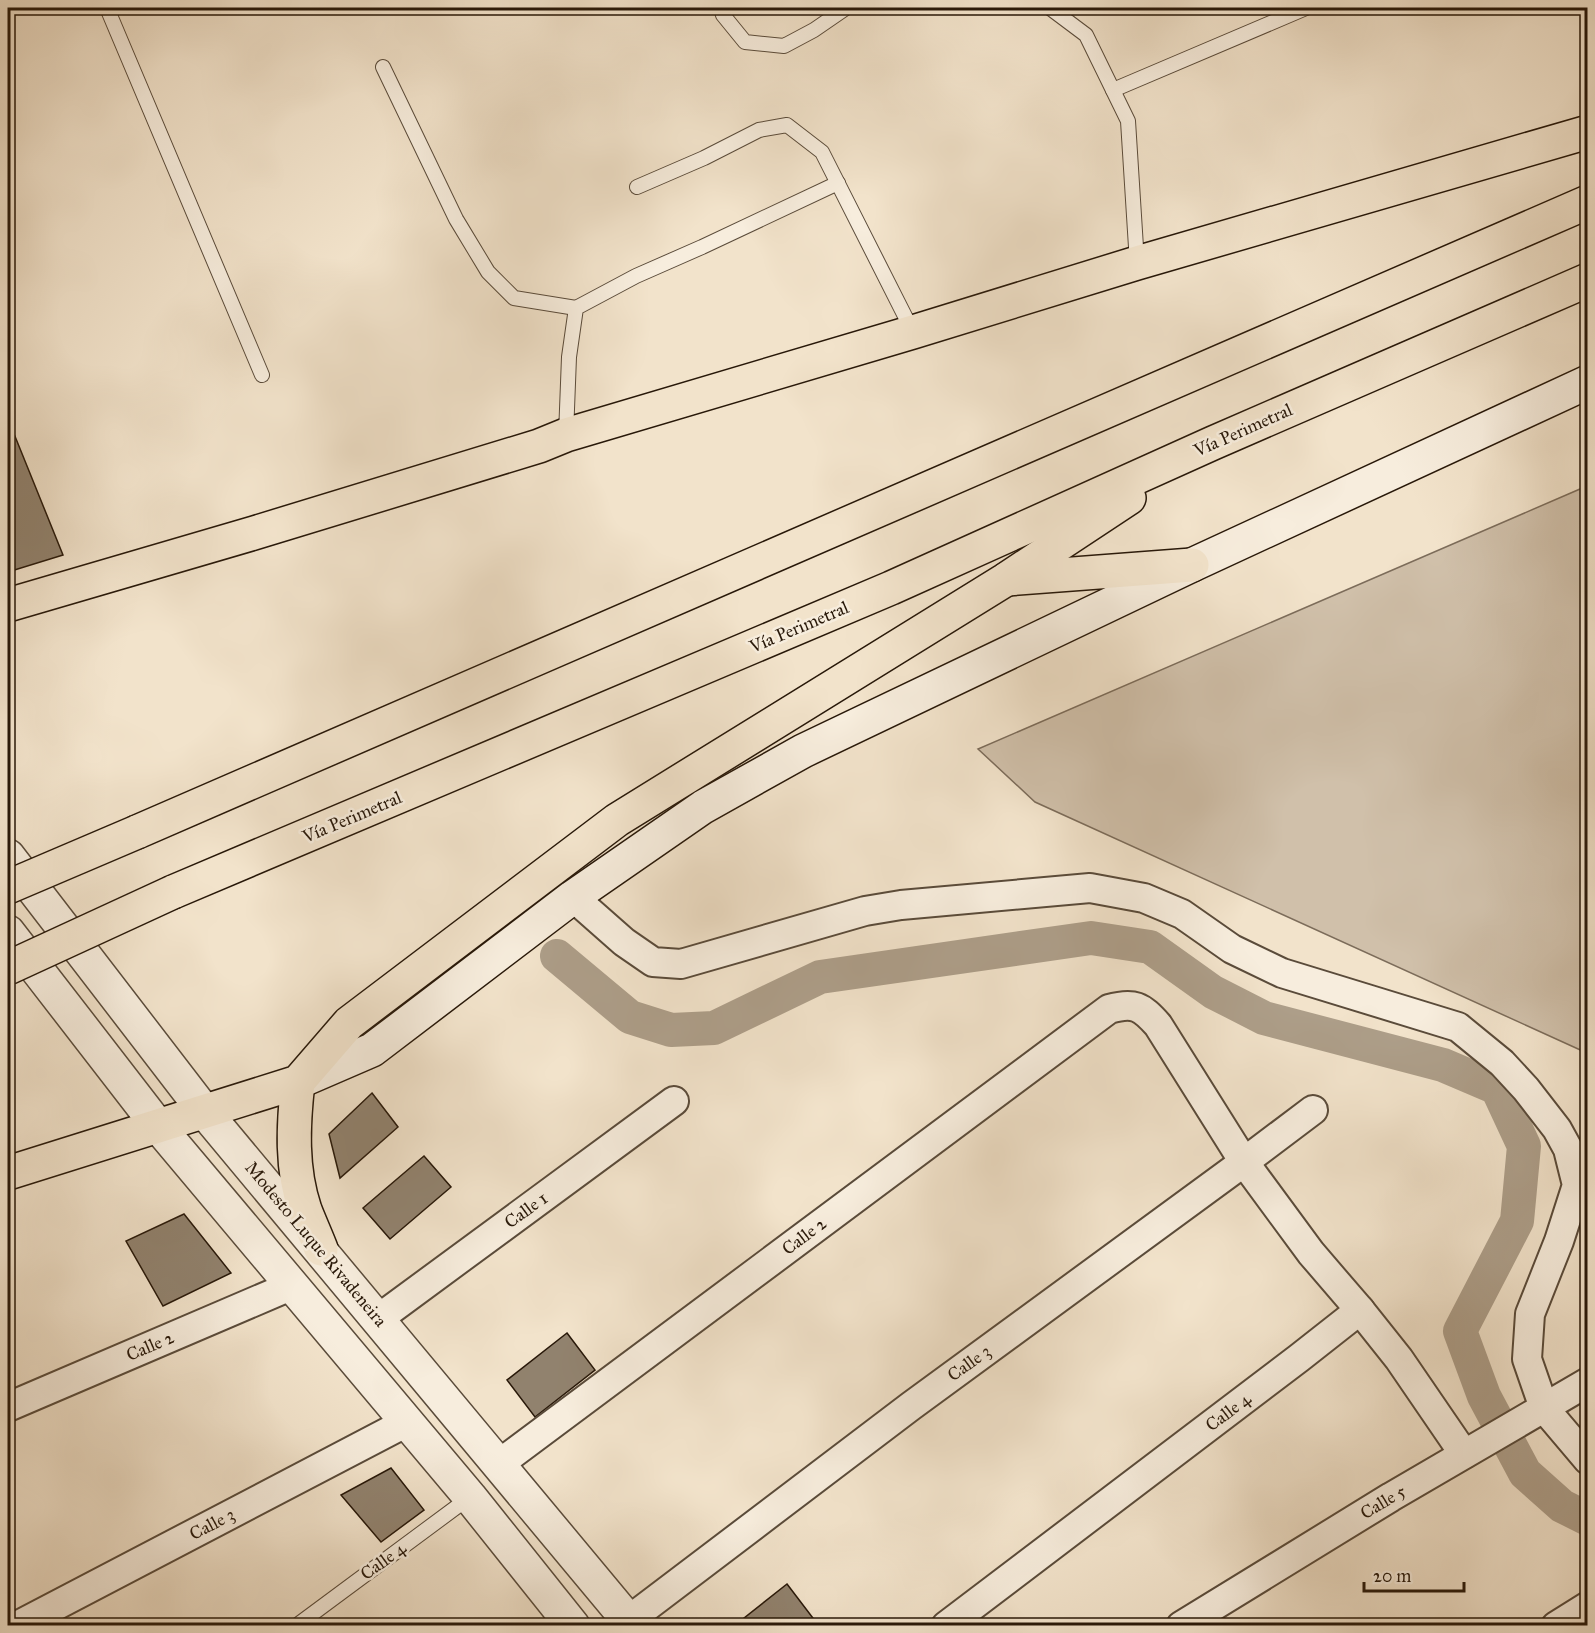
<svg xmlns="http://www.w3.org/2000/svg" width="1595" height="1633" viewBox="0 0 1595 1633" font-family="'IM FELL Great Primer',serif">
<style>
.green{fill:#d0c0aa;stroke:#7c6c5a;stroke-width:1.5}
.lines{fill:none;stroke-linecap:round;stroke-linejoin:round}
.canal{stroke:#ad9e89;stroke-width:34}
.building{fill:#91826e;stroke:#281809;stroke-width:1.5}
.service-casing{stroke:#5a4b3a;stroke-width:16}
.minor-casing{stroke:#5a4b3a;stroke-width:32}
.tertiary-casing{stroke:#5a4b3a;stroke-width:36}
.secondary-casing{stroke:#281809;stroke-width:36}
.trunk-casing{stroke:#281809;stroke-width:36}
.service{stroke:#f7eddd;stroke-width:14}
.minor{stroke:#f7eddd;stroke-width:28}
.tertiary{stroke:#f7eddd;stroke-width:33}
.secondary{stroke:#f7eddd;stroke-width:33}
.trunk{stroke:#f2e3cb;stroke-width:33}
.trunk-bridge-casing{stroke:#281809;stroke-width:36;stroke-linecap:butt}
.trunk-bridge{stroke:#f2e3cb;stroke-width:33}
.labels{text-anchor:middle;stroke-width:5;stroke-linejoin:round;paint-order:stroke}
.street-label{font-size:18px;fill:#281809;stroke:#f7eddd}
</style>
<rect width="100%" height="100%" fill="#f2e3cb"/>
<filter id="stains"><feTurbulence type="fractalNoise" baseFrequency=".00333" numOctaves="4"/><feColorMatrix values="0 0 0 0 .2 0 0 0 0 .09 0 0 0 0 .02 0 0 0 .5 -.17"/></filter>
<radialGradient id="worn" r=".72"><stop offset=".6" stop-color="#630" stop-opacity="0"/><stop offset="1" stop-color="#630" stop-opacity=".3"/></radialGradient>
<path class="green" d="M 1587,486 L 1587,1053 L 1035,802 L 978,749 Z"/>
<g class="lines">
<path class="canal" d="M 557,956 L 630,1017 L 671,1030 L 714,1028 L 820,977 L 1091,938 L 1150,947 L 1213,992 L 1264,1018 L 1443,1065 L 1497,1088 L 1524,1146 L 1517,1221 L 1460,1331 L 1484,1396 L 1525,1473 L 1562,1506 L 1588,1519"/>
</g>
<g class="building">
<path d="M 8,419 L 63,555 L 8,572 Z"/>
<path d="M 372,1093 L 398,1127 L 340,1178 L 329,1134 Z"/>
<path d="M 424,1156 L 451,1187 L 390,1239 L 363,1208 Z"/>
<path d="M 184,1214 L 231,1273 L 163,1306 L 126,1241 Z"/>
<path d="M 567,1333 L 595,1370 L 535,1417 L 507,1380 Z"/>
<path d="M 391,1468 L 424,1510 L 381,1542 L 341,1495 Z"/>
<path d="M 787,1584 L 819,1626 L 734,1626 Z"/>
</g>
<g class="lines">
<g class="service-casing">
<g id="service">
<path d="M 107,8 L 262,375"/>
<path d="M 721,8 L 723,15 L 745,42 L 784,46 L 814,30 L 846,8"/>
<path d="M 1050,8 L 1086,35 L 1128,121 L 1137,263"/>
<path d="M 383,67 L 456,219 L 488,272 L 514,298 L 576,308"/>
<path d="M 1113,90 L 1306,8"/>
<path d="M 637,187 L 704,158 L 759,130 L 787,125 L 822,152 L 913,332"/>
<path d="M 566,435 L 569,357 L 576,308 L 636,276 L 702,247 L 838,183"/>
<path d="M 296,1626 L 470,1497"/>
</g>
</g>
<g class="minor-casing">
<g id="minor">
<path d="M 573,897 L 624,942 L 653,962 L 681,964 L 865,911 L 901,905 L 1090,888 L 1144,898 L 1182,914 L 1232,949 L 1282,973 L 1458,1027 L 1502,1063 L 1526,1089 L 1557,1129 L 1568,1149 L 1577,1185 L 1559,1241 L 1530,1314 L 1527,1359 L 1544,1408 L 1588,1460"/>
<path d="M 1360,1310 L 1399,1359 L 1464,1454"/>
<path d="M 378,1319 L 674,1101"/>
<path d="M 8,1407 L 293,1285"/>
<path d="M 499,1464 L 1109,1009 C 1134,1002 1141,1006 1158,1025 L 1244,1162 L 1311,1253 L 1360,1310 L 1299,1358 L 946,1626"/>
<path d="M 629,1620 L 911,1406 L 1244,1162 L 1313,1110"/>
<path d="M 17,1626 L 407,1422"/>
<path d="M 1181,1626 L 1391,1497 L 1588,1382"/>
<path d="M 1556,1626 L 1588,1606"/>
</g>
</g>
<g class="tertiary-casing">
<g id="tertiary">
<path d="M 8,856 L 204,1111 L 633,1626"/>
<path d="M 8,932 L 158,1126 L 470,1497 L 573,1626"/>
</g>
</g>
<g class="secondary-casing">
<path id="secondary" d="M 298,1082 L 372,1050 L 573,897 L 703,807 L 803,751 L 1192,565 L 1588,382"/>
</g>
<g class="trunk-casing">
<g id="trunk">
<path d="M 1007,579 L 1192,565"/>
<path d="M 8,605 L 254,533 L 539,446 L 566,435 L 913,332 L 1137,263 L 1588,132"/>
<path d="M 137,832 L 1588,202"/>
<path d="M 173,892 L 891,588 L 1213,443 L 1588,280"/>
<path d="M 298,1082 C 293,1125 291,1169 305,1210 C 310,1223 316,1236 321,1249"/>
<path d="M 8,1173 L 298,1082 L 349,1023 L 617,820 L 1005,580 L 1129,498"/>
</g>
</g>
<use href="#service" class="service"/>
<use href="#minor" class="minor"/>
<use href="#tertiary" class="tertiary"/>
<use href="#secondary" class="secondary"/>
<use href="#trunk" class="trunk"/>
<g class="trunk-bridge-casing">
<g id="trunk-bridge">
<path d="M 8,887 L 137,832"/>
<path d="M 8,968 L 173,892"/>
</g>
</g>
<use href="#trunk-bridge" class="trunk-bridge"/>
</g>
<g class="labels">
<g class="street-label">
<text transform="translate(1243 430) rotate(-24)" y="6">Vía Perimetral</text>
<text transform="translate(799 627) rotate(-23)" y="6">Vía Perimetral</text>
<text transform="translate(352 817) rotate(-23)" y="6">Vía Perimetral</text>
<text transform="translate(526 1210) rotate(-36)" y="6">Calle 1</text>
<text transform="translate(804 1236) rotate(-37)" y="6">Calle 2</text>
<text transform="translate(316 1244) rotate(50)" y="6">Modesto Luque Rivadeneira</text>
<text transform="translate(150 1346) rotate(-23)" y="6">Calle 2</text>
<text transform="translate(969 1363) rotate(-36)" y="6">Calle 3</text>
<text transform="translate(1228 1412) rotate(-37)" y="6">Calle 4</text>
<text transform="translate(1383 1502) rotate(-31)" y="6">Calle 5</text>
<text transform="translate(212 1524) rotate(-28)" y="6">Calle 3</text>
<text transform="translate(383 1561) rotate(-36)" y="6">Calle 4</text>
</g>
</g>
<rect width="1595" height="1633" fill="none" stroke="#f2e3cb" stroke-width="30"/>
<rect x="9" y="9" width="1577" height="1615" fill="none" stroke="#281809" stroke-width="3"/>
<rect x="15" y="15" width="1565" height="1603" fill="none" stroke="#281809" stroke-width="1.5"/>
<path d="M1364 1582v9h100v-9" fill="none" stroke="#281809" stroke-width="3"/>
<text x="1373" y="1582" font-size="18" fill="#281809" stroke="#f7eddd" stroke-width="4.5" paint-order="stroke">20 m</text>
<rect width="100%" height="100%" filter="url(#stains)"/>
<rect width="100%" height="100%" fill="url(#worn)"/>
</svg>
